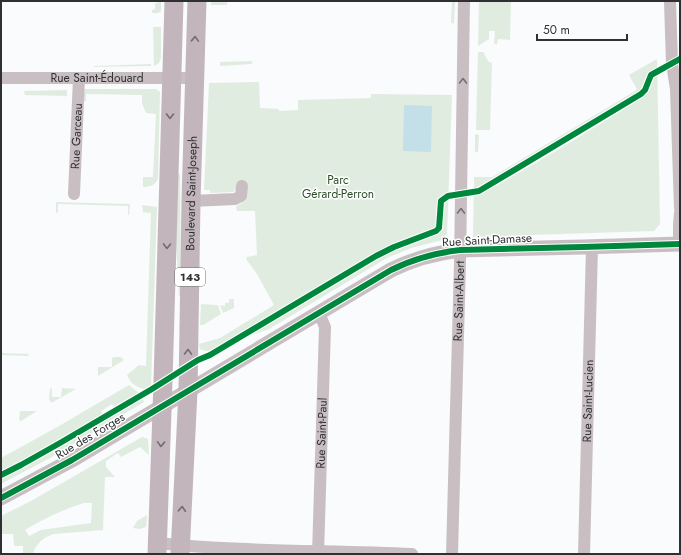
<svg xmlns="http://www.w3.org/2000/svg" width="681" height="555" viewBox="0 0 681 555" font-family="Jost,sans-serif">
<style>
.green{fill:#e1ece1;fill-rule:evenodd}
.water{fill:#c3e0e8}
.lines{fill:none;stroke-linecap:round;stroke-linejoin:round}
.minor{stroke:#c9bfc3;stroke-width:12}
.tertiary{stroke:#c9bfc3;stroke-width:15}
.primary{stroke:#c2b5bc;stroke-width:19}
.cycleway-casing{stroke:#fff;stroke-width:8}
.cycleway{stroke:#00873e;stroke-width:6}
.oneway{stroke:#716c70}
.oneway2{stroke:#747073}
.labels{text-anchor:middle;stroke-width:3;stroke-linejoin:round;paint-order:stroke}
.shield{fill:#fff;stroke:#6d6e6f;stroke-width:1}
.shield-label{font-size:11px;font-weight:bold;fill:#2f3031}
.street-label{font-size:12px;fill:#2f3031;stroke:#fff}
.park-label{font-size:12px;fill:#2a4d26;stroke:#fff}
</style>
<rect width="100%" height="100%" fill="#f9fbfd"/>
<g class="green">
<path d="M 158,1 L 161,1 L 161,11 L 158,13 L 152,13 L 152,10 L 155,9 L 155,3 L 158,3 Z"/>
<rect x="211" y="1" width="16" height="4"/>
<path d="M 452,1 L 455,1 L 454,24 L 451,22 Z"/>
<path d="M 479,1 L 511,1 L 510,40 L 498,39 L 497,44 L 494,44 L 495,31 L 489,31 L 489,39 L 478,46 Z"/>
<path d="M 153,27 L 161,27 L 161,58 L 159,63 L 154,66 Z"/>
<path d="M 478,52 L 484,52 C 484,55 487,59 489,62 L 492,63 L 490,130 L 476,130 Z"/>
<path d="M 657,59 L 660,224 L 654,231 L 473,237 L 474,177 L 492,177 L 635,91 L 637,89 L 629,75 ZM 639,93 L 642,98 L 561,148 L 496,186 L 494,180 Z"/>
<path d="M 252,61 L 252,64 L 220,66 L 220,62 Z"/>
<path d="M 151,64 L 151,66 L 93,67 L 94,66 Z"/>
<path d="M 259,82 L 260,108 L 279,109 L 279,111 L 298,110 L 298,100 L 371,98 L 371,94 L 452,95 L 447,234 L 442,238 L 443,240 L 411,248 L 387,258 L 269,329 L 246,337 L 281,316 L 279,312 L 217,349 C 211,351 206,352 200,349 L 199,344 L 220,338 L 274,305 L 257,274 L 246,259 L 247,257 L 257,255 L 255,211 L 237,211 L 236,206 C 244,203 248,197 247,188 L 235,189 L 234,192 L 232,192 L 210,193 L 210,190 L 204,190 L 209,83 Z"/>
<path d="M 84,89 L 156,89 L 160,92 L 158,178 C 156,185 150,187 143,187 L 143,177 L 153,177 L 156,114 L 146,113 L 142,103 L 142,95 L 86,94 L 86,101 L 84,101 Z"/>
<path d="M 67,90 L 67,96 L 25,95 L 24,91 Z"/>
<path d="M 475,134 L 479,135 L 478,152 L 475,152 Z"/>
<path d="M 177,173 L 180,174 L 181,296 L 179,296 L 176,242 Z"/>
<path d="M 56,202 L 130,204 L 129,215 L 128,215 L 128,206 L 58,204 L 58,212 L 56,213 Z"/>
<path d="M 142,205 L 157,207 L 151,386 L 144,390 C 141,387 136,387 132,383 C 130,381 128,377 127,375 L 139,365 L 146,366 L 151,213 L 143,212 Z"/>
<path d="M 229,299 L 234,299 L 234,308 L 223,313 L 220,305 L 225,306 L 225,303 L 229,303 Z"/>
<path d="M 201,304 L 218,305 L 221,314 L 203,325 L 200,325 Z"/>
<path d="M 1,353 L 29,354 L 28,356 L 1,355 Z"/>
<path d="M 114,357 L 121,357 L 124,360 L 98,376 L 98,367 L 112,367 L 112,358 Z"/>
<path d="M 129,385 L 139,393 L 114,408 L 112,404 L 101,411 L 103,414 L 31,457 L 1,473 L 1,458 L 59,426 Z"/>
<path d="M 50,388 L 52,389 L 52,397 L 61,397 L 62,388 L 76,389 L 51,403 L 49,399 Z"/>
<path d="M 142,397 L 144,402 L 50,458 L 1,484 L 1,478 L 38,458 Z"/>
<path d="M 20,411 L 37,411 L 21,421 L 19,420 Z"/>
<path d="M 142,437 L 148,439 L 149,455 L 140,447 L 121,457 L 118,453 L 106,461 L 106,467 L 115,477 L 105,477 L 103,530 L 54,534 C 44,537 36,543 33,554 L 23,554 L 23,546 L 15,546 L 14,544 L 13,534 L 1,534 L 1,516 L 31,501 ZM 84,503 L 92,503 L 91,523 L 41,530 L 29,536 L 25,530 C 43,519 64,509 84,503 Z"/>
<path d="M 147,515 L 146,527 L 140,529 L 133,528 L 137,521 Z"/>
</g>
<path class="water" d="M 404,105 L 432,106 L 431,152 L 403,151 Z"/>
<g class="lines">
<g class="minor">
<path d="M 670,1 L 672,64 L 676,89 L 680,208"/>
<path id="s1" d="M 1,78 L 194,78"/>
<path id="s2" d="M 74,194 L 79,78"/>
<path d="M 191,201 L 235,199 L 241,196 L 242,186"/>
<path d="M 679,244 L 679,224 L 680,213"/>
<path d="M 157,543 C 242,552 327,550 412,554"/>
<path id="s3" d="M 318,554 L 325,327 L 319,313"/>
<path id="s4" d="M 452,554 L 460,263 L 464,1"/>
<path id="s5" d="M 584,554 L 592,247"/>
</g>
<path class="tertiary" d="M 1,498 L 72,460 L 391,270 C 413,259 435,253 460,250 L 583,247 L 680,244"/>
<g class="primary">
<path d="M 157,554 L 163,382 L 174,1"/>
<path id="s6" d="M 180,554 L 188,391 L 191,201 L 197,1"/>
</g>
<g class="cycleway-casing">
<g id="cycleway">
<path d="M 1,475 L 21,465 L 60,443 L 152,389 L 198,360 L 210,355 L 376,256 L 394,247 L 436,231 L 439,228 L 441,201 L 448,196 L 479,191 L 641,94 L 645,90 L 651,75 L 680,59"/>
<path d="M 1,498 L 72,460 L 391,270 C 413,259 435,253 460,250 L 583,247 L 680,244"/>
</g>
</g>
<use href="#cycleway" class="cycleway"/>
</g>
<defs><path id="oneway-chevron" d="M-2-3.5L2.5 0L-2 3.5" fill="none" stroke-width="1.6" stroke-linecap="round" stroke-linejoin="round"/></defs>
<g class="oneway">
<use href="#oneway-chevron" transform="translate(195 39) rotate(-88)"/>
<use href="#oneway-chevron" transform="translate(170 116) rotate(91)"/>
<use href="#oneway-chevron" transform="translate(167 246) rotate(91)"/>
<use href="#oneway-chevron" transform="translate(188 352) rotate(-89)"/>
<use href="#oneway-chevron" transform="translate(161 444) rotate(92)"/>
<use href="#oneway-chevron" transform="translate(182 509) rotate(-87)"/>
</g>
<g class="oneway2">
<use href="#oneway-chevron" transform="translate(463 81) rotate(-89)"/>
<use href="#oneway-chevron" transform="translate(461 211) rotate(-89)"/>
</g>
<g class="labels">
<rect class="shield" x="175" y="268" width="30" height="18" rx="3"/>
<g class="shield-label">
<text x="190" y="281">143</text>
</g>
<g class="street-label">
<text dy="4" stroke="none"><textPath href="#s1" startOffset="96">Rue Saint-Édouard</textPath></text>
<text dy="4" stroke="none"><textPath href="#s2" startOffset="58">Rue Garceau</textPath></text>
<text dy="4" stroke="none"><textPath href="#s6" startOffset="361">Boulevard Saint-Joseph</textPath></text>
<text transform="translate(487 240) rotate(-3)" y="4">Rue Saint-Damase</text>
<text dy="4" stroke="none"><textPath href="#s4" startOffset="253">Rue Saint-Albert</textPath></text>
<text dy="4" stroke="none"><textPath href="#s5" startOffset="153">Rue Saint-Lucien</textPath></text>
<text dy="4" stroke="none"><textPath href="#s3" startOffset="121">Rue Saint-Paul</textPath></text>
<text transform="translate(90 436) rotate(-31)" y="4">Rue des Forges</text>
</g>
<g class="park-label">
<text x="338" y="184">Parc<tspan x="338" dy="14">Gérard-Perron</tspan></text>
</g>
</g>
<rect width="681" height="555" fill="none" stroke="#2f3031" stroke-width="4"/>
<path d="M537 34v6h90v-6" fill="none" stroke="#2f3031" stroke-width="2"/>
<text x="543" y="34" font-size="12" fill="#2f3031" stroke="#ffffff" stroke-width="3" paint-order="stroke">50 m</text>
</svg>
